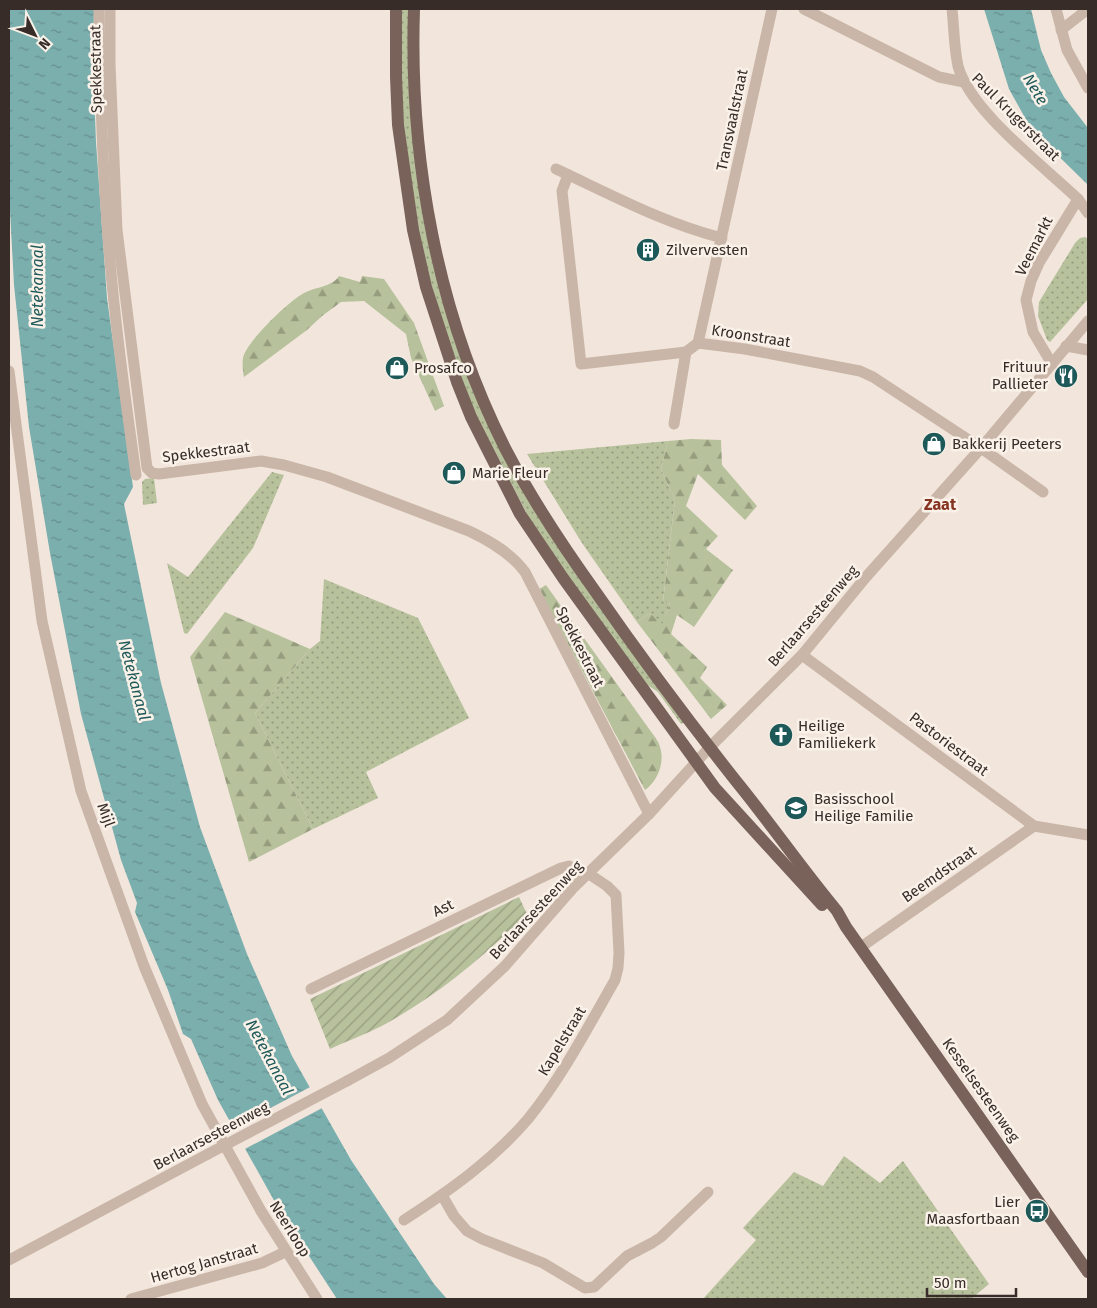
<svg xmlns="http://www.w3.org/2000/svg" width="1097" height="1308" viewBox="0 0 1097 1308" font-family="'Fira Sans',sans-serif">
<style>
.grass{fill:url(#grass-dots)}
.forest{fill:url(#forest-firs)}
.garden{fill:url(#garden-furrows)}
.water{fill:url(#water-ripples)}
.pier{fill:#f2e6dc}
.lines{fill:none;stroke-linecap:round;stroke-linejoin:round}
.minor{stroke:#cab6a8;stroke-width:11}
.major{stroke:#796259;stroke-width:12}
.minor-bridge{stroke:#cab6a8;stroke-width:11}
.labels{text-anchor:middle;stroke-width:5;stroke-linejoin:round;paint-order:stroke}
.street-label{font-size:15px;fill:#372c28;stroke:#faf1e9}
.poi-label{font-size:15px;fill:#372c28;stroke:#faf1e9;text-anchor:start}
.water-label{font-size:16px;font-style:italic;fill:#1e5959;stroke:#faf1e9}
.neighbourhood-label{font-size:16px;font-weight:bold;fill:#863321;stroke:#faf1e9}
</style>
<defs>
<pattern id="grass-dots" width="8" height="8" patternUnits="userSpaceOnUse" patternTransform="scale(1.25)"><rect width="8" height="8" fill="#b7c19c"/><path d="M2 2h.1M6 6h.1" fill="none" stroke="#969d7f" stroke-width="1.8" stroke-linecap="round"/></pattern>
<pattern id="forest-firs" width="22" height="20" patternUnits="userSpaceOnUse" patternTransform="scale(1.25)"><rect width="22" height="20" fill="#b7c19c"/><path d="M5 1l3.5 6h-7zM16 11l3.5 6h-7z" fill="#969d7f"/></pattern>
<pattern id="garden-furrows" width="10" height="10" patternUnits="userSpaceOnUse" patternTransform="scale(1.25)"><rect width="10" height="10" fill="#b7c19c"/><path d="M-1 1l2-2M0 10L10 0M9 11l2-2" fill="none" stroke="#969d7f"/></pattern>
<pattern id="water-ripples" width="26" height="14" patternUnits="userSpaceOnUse" patternTransform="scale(1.25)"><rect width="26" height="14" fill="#7bafae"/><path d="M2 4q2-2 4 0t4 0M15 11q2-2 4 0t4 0" fill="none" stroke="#668f8e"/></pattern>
</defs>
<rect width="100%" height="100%" fill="#f2e6dc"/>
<g class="grass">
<path d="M 398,9 L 411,9 L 427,227 L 502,449 L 685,722 L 681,724 L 658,692 L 641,681 L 533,526 L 460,382 L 415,229 L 402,131 Z"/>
<path d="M 1085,237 L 1088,239 L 1088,299 L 1050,342 L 1047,340 L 1038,316 L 1039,302 L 1075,243 L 1080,238 Z"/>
<path d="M 668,441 L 661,469 L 675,500 L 663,601 L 670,603 L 662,626 L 650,613 L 637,622 L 582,543 L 527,454 Z"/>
<path d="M 272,472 L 284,475 L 253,548 L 187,634 L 184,633 L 167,563 L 188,577 Z"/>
<path d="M 154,478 L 157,503 L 143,505 L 142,482 L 145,479 Z"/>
<path d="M 324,579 L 418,618 L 469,718 L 366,772 L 378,798 L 313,829 L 255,713 L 310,649 L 320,641 Z"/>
<path d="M 844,1156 L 880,1183 L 903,1161 L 989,1284 L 971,1299 L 703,1299 L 756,1240 L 743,1228 L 794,1172 L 823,1186 Z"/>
</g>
<g class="forest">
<path d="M 339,276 L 360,282 L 362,276 L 384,279 L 414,323 L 444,406 L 435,411 L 411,358 L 406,334 L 364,301 L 341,302 L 322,316 L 307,330 L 244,377 C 243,372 242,364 243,358 C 246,342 290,300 304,293 C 315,287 332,287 339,276 Z"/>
<path d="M 691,439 L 721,440 L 722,465 L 757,506 L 745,520 L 698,474 L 686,506 L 718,536 L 706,549 L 733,570 L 694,627 L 677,615 L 671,634 L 707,667 L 700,678 L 727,705 L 711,719 L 637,622 L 650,613 L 662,625 L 670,603 L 663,602 L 675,500 L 661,469 L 668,441 Z"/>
<path d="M 546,585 L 652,733 C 655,737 659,742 660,747 C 665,762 658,781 645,790 L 539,589 Z"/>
<path d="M 225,612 L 310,649 L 255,713 L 313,829 L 249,862 L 190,657 Z"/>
</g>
<path class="garden" d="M 519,897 L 527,914 C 484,956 442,992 389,1022 C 370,1033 349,1040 330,1049 L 310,999 Z"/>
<g class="water">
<path d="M 9,9 L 94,9 L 93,62 L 96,142 L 107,298 L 133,487 L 124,504 L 161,683 L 200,827 L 247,954 L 292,1056 L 351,1160 L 434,1284 L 447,1299 L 337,1299 L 281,1213 L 218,1100 L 191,1039 L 183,1034 L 168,990 L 135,912 L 137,903 L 121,860 L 81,714 L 50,553 L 29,427 L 14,285 L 9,192 Z"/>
<path d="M 984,9 L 1031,9 L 1041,50 L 1051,73 L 1064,97 L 1088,128 L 1088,185 L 1035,133 L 1024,116 L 1009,89 Z"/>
</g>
<path class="pier" d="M 312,1086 L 324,1107 L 243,1150 L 231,1129 Z"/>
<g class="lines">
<g class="minor">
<path d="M 99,9 C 100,85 102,161 108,237 C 114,317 125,396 136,475"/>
<path d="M 110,9 L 110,64 L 117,230 L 147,468 L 152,473 L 159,474 L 261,461 L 284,465 L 327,477 L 469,531 C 490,541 511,553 525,572 L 649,814"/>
<path d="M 804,9 L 939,77 L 964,82"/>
<path d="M 952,9 C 954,27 954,48 958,66 C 970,111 1044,166 1078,199 L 1088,213"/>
<path d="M 1056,9 L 1067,50 L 1088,88"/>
<path d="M 1061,30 L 1088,9"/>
<path d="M 556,169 C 610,194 663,223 722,238"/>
<path d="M 568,175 L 562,191 L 581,364 L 686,352 L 698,343 L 745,349 L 860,371 L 873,377 L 981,448 L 1043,492"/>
<path d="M 698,343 L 772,9"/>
<path d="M 1066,346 L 1088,350"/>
<path d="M 1052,364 L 1033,332 L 1026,300 L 1031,281 L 1039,263 L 1078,199"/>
<path d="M 9,371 L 42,621 L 81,791 L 144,966 L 202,1104 L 261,1211 L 317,1299"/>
<path d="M 674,424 L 686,352"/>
<path d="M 802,655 L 1034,826 L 1088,835"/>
<path d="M 861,947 L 1034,826"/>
<path d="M 311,989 L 561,868 L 569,866 L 589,874 L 607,886 L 616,895 L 619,953 L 618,968 L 615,980 C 588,1027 562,1077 528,1119 C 493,1160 449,1191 404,1220"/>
<path d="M 347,1081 L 389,1058 L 447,1020 L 505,966 L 574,887 L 649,814 L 709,748 L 802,655 L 866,577 L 981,448 L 1088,321"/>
<path d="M 442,1195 L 454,1216 L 467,1231 L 482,1239 L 543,1263 L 585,1288 L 594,1287 L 627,1256 L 652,1243 L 661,1237 L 708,1192"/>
<path d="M 9,1260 L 208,1154"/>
<path d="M 131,1299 L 262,1263 L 285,1252"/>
</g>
<g class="major">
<path d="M 396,9 L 396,77 L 398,125 L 413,230 L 426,287 L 457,382 L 471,417 L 520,514 L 563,578 L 715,788 L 822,905"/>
<path d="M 414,9 C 409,158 437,313 505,448 C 531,498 562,545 595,591 C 640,656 687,719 736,781 C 771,824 802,869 837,911 L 846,927 L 1088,1272"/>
</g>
<path class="minor-bridge" d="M 208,1154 L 347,1081"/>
</g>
<defs>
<g id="building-disc" transform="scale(1.25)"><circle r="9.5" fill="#1e5959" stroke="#faf1e9"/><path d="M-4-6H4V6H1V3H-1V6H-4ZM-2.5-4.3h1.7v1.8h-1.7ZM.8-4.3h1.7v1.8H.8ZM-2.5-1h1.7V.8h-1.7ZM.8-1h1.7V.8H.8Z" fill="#fff"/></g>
<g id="shop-disc" transform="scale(1.25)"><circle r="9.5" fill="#1e5959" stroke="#faf1e9"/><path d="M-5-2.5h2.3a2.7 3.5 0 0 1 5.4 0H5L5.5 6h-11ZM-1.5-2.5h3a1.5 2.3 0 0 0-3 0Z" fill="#fff"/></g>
<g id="restaurant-disc" transform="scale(1.25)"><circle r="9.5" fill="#1e5959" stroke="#faf1e9"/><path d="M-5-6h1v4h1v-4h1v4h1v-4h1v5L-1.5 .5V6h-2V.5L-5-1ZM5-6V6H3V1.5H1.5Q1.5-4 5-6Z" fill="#fff"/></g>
<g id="church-disc" transform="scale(1.25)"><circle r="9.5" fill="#1e5959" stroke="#faf1e9"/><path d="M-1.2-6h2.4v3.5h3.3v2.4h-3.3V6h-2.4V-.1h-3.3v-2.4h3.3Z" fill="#fff"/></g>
<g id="school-disc" transform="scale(1.25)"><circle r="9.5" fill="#1e5959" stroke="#faf1e9"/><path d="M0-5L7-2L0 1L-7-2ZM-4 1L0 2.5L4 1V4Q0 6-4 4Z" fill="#fff"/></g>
<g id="bus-disc" transform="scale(1.25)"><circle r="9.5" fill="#1e5959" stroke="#faf1e9"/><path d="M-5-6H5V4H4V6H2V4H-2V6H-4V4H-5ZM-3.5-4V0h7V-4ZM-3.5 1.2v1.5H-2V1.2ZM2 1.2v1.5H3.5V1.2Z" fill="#fff"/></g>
</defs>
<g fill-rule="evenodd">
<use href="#building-disc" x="648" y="250"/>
<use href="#shop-disc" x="397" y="368"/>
<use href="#restaurant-disc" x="1066" y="376"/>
<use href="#shop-disc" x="934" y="444"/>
<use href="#shop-disc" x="454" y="473"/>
<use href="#church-disc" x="781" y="735"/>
<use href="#school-disc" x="796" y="808"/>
<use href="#bus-disc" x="1037" y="1211"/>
</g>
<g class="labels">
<g class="street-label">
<text transform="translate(96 69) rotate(-91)" y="5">Spekkestraat</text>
<text transform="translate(1016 117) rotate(45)" y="5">Paul Krugerstraat</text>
<text transform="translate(732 120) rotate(-78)" y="5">Transvaalstraat</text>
<text transform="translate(1034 246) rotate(-63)" y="5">Veemarkt</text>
<text transform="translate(751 336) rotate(9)" y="5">Kroonstraat</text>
<text transform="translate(206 452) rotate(-7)" y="5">Spekkestraat</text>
<text transform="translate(813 616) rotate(-49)" y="5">Berlaarsesteenweg</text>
<text transform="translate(580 647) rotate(63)" y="5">Spekkestraat</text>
<text transform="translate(949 744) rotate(37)" y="5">Pastoriestraat</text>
<text transform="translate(106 815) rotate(70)" y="5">Mijl</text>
<text transform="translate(939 874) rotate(-35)" y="5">Beemdstraat</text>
<text transform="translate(443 908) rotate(-26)" y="5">Ast</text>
<text transform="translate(536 910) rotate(-47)" y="5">Berlaarsesteenweg</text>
<text transform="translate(562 1041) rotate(-59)" y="5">Kapelstraat</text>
<text transform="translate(981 1090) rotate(55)" y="5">Kesselsesteenweg</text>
<text transform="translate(211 1136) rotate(-28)" y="5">Berlaarsesteenweg</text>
<text transform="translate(290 1229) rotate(58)" y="5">Neerloop</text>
<text transform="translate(204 1263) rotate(-16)" y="5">Hertog Janstraat</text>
</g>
<g class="poi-label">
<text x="666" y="255">Zilvervesten</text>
<text x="1048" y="372" text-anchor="end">Frituur<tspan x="1048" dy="17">Pallieter</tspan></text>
<text x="414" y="373">Prosafco</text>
<text x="952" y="449">Bakkerij Peeters</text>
<text x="472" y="478">Marie Fleur</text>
<text x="798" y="731">Heilige<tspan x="798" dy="17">Familiekerk</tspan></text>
<text x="814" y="804">Basisschool<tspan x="814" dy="17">Heilige Familie</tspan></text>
<text x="1020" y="1207" text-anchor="end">Lier<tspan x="1020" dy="17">Maasfortbaan</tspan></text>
</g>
<g class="water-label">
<text transform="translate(1036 89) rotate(59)" y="6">Nete</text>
<text transform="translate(37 286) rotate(-90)" y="6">Netekanaal</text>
<text transform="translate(135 680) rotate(75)" y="6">Netekanaal</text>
<text transform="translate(270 1057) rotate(62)" y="6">Netekanaal</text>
</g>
<g class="neighbourhood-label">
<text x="940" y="510">Zaat</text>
</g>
</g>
<rect width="1097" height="1308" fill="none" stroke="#372c28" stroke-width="20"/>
<g transform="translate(35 35) rotate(132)" stroke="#faf1e9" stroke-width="4" paint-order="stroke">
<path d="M0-4L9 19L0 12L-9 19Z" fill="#372c28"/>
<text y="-8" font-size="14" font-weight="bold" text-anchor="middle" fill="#372c28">N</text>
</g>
<path d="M927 1288v8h89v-8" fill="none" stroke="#372c28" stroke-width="2.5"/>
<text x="934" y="1288" font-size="15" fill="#372c28" stroke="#faf1e9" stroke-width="4" paint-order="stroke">50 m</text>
</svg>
